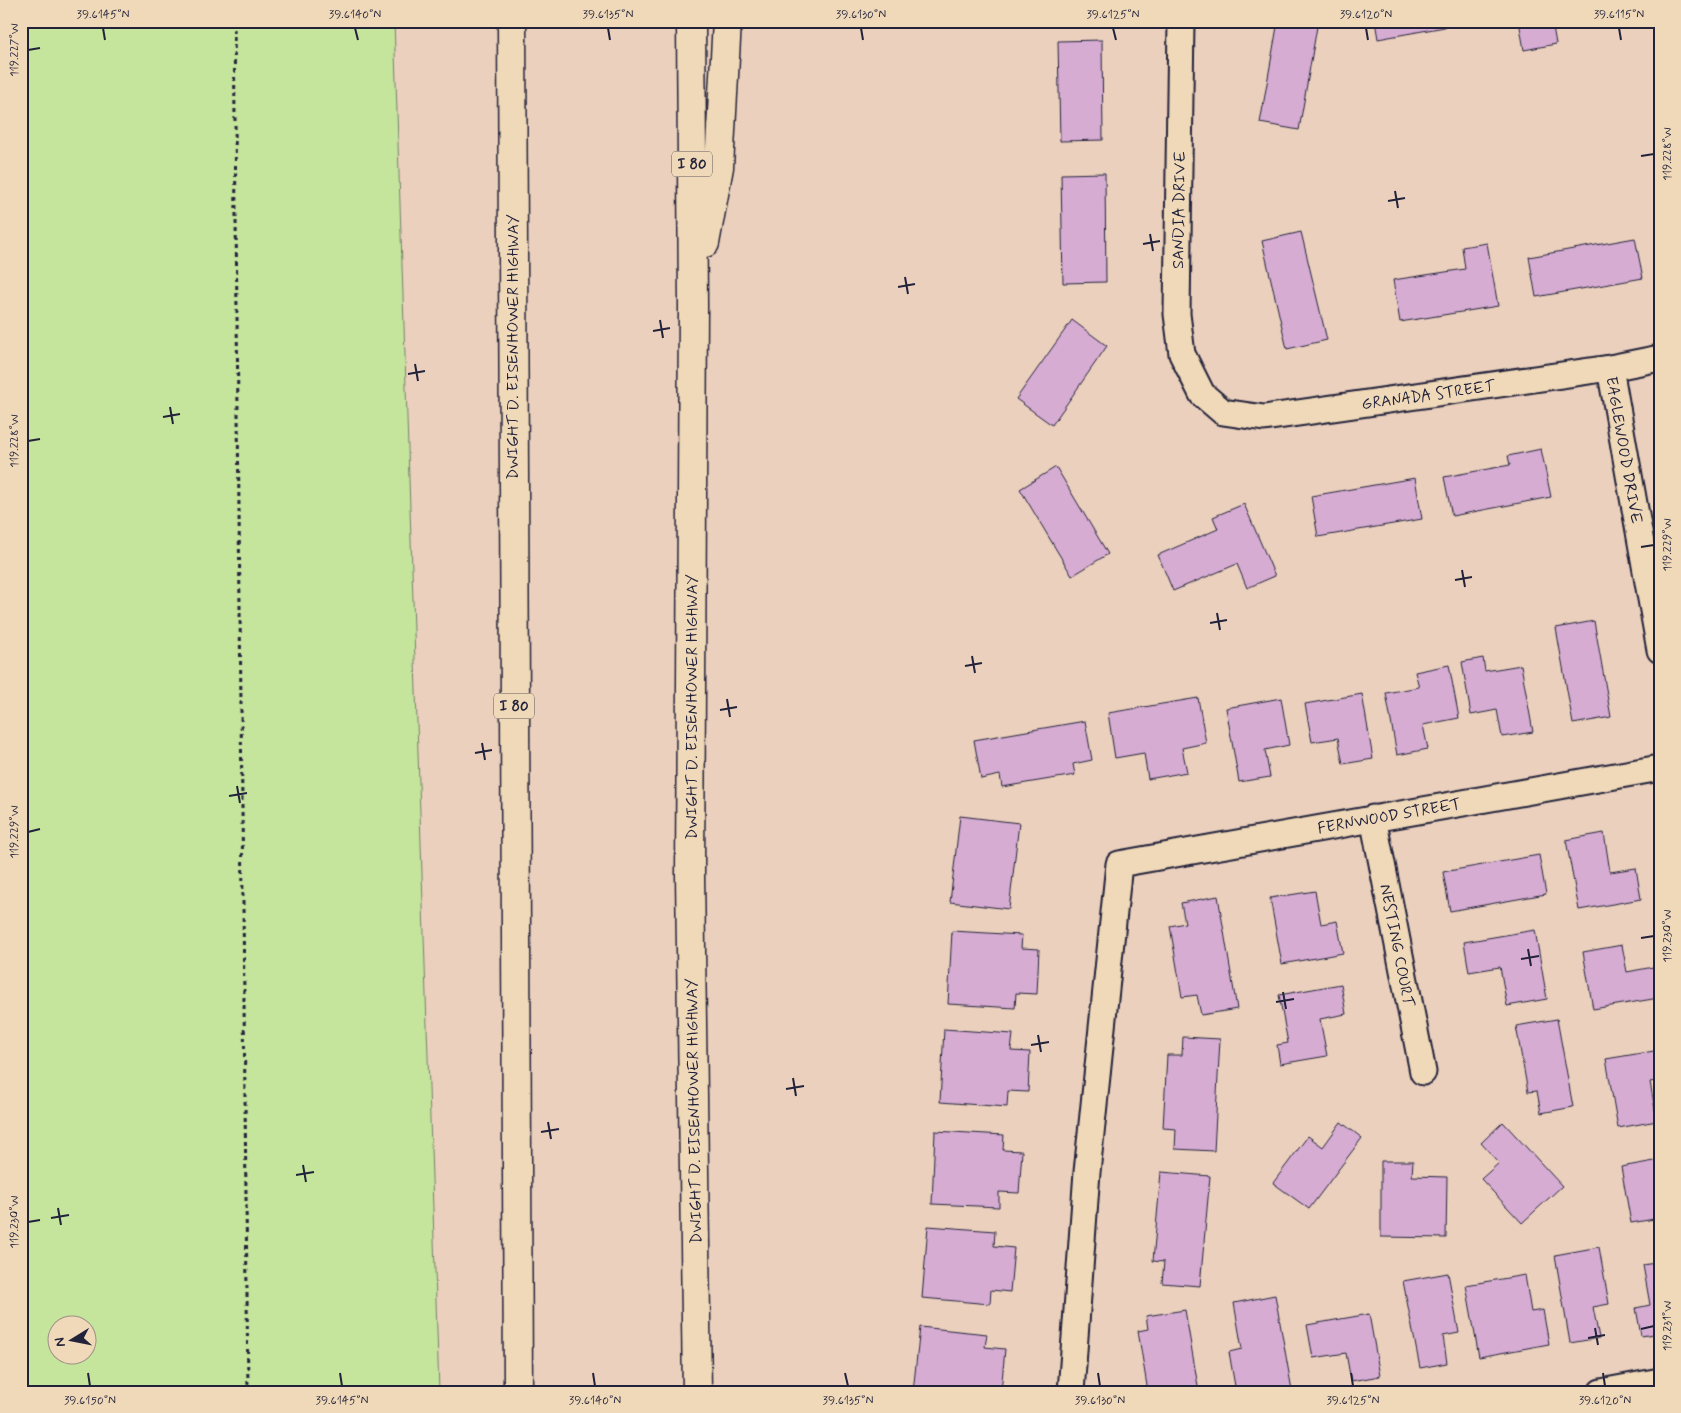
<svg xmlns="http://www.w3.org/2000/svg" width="1681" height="1413" viewBox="0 0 1681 1413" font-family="Mynerve,sans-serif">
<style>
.green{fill:#c5e49c;stroke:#74836c;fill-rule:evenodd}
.building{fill:#d6acd3;stroke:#22223b}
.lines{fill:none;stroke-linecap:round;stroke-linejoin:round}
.minor-casing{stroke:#22223b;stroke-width:29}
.motorway-casing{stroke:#22223b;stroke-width:31}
.path{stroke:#22223b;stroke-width:3;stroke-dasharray:4 4;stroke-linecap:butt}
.minor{stroke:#f0d9b8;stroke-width:25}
.motorway{stroke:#f0d9b8;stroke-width:28}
.ticks{fill:none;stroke:#22223b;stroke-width:2}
.labels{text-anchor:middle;stroke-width:4;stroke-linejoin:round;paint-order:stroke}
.shield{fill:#f0d9b8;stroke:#605960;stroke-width:1}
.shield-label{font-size:15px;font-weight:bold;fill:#22223b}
.street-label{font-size:16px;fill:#22223b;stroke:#f0d9b8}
.neatline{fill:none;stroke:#22223b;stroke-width:2}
.ticks-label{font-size:12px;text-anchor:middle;fill:#22223b}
</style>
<rect width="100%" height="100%" fill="#ebd0bd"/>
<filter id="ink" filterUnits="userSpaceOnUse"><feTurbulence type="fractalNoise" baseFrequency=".02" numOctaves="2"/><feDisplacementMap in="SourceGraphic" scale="10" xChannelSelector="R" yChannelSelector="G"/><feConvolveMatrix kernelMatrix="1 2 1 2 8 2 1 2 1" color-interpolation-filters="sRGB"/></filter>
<g filter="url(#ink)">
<path class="green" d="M 21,21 L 394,21 L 439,1392 L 21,1392 ZM 58,1326 L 88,1326 L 88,1356 L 58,1356 Z"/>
<g class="building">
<path d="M 1278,21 L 1318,21 L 1299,130 L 1260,123 Z"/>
<path d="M 1375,21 L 1478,21 L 1378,39 Z"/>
<path d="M 1519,21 L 1552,21 L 1556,44 L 1524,50 Z"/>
<path d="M 1102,40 L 1103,140 L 1060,141 L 1058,41 Z"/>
<path d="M 1105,173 L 1106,282 L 1063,283 L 1061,174 Z"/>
<path d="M 1301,232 L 1327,340 L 1287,349 L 1262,241 Z"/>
<path d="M 1635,238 L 1643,278 L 1536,297 L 1529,257 Z"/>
<path d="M 1487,243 L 1498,306 L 1400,322 L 1393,280 L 1465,269 L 1462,247 Z"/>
<path d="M 1072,320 L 1107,346 L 1052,425 L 1016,399 Z"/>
<path d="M 1541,449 L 1551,497 L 1452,516 L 1444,477 L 1510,465 L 1508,456 Z"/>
<path d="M 1056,467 L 1108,554 L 1072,576 L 1020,489 Z"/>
<path d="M 1415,478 L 1422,519 L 1318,537 L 1311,496 Z"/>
<path d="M 1244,504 L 1275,576 L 1247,588 L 1237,564 L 1173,591 L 1158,555 L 1218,529 L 1213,517 Z"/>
<path d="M 1594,621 L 1611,717 L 1573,724 L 1556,628 Z"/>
<path d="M 1483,658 L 1485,671 L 1521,665 L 1533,732 L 1502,737 L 1497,710 L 1471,715 L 1462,662 Z"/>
<path d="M 1449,665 L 1459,718 L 1423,725 L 1428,749 L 1397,755 L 1386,693 L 1419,687 L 1415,672 Z"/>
<path d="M 1362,694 L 1373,759 L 1343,764 L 1338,738 L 1312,742 L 1305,704 Z"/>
<path d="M 1198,698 L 1206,743 L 1182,748 L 1187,772 L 1148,779 L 1144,753 L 1115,758 L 1108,713 Z"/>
<path d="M 1281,698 L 1289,745 L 1265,750 L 1270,777 L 1239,782 L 1226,708 Z"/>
<path d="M 1085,721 L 1092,760 L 1073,764 L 1075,775 L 1002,787 L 1000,775 L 981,779 L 974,740 Z"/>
<path d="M 960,816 L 1019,823 L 1009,909 L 950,902 Z"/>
<path d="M 1604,833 L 1610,872 L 1636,868 L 1641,899 L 1579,910 L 1566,840 Z"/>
<path d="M 1539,855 L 1546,894 L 1450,911 L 1443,872 Z"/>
<path d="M 1315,891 L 1321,924 L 1337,921 L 1343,953 L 1282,964 L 1270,898 Z"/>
<path d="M 1218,896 L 1237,1009 L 1201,1015 L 1197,995 L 1182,997 L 1170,926 L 1185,923 L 1181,903 Z"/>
<path d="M 1535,930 L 1547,999 L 1507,1006 L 1500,967 L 1469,972 L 1464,942 Z"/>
<path d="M 952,931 L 1022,935 L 1021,948 L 1039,949 L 1037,994 L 1016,993 L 1015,1008 L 948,1004 Z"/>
<path d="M 1622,945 L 1627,972 L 1653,967 L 1659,998 L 1593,1009 L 1583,952 Z"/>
<path d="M 1341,984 L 1346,1014 L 1320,1019 L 1327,1056 L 1280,1064 L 1277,1045 L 1288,1043 L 1279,995 Z"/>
<path d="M 1557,1019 L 1573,1107 L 1541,1113 L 1537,1091 L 1528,1092 L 1516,1026 Z"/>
<path d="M 944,1029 L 1013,1034 L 1011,1051 L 1030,1052 L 1028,1092 L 1008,1091 L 1007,1107 L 940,1102 Z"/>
<path d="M 1183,1037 L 1220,1039 L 1214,1151 L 1175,1149 L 1176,1129 L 1163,1128 L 1167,1055 L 1182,1055 Z"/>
<path d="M 1660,1050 L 1660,1080 L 1650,1082 L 1657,1121 L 1618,1128 L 1606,1059 Z"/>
<path d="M 1341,1122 L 1362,1138 L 1309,1209 L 1273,1183 L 1308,1136 L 1323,1147 Z"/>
<path d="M 1503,1122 L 1562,1186 L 1522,1223 L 1481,1179 L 1499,1163 L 1481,1143 Z"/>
<path d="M 935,1131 L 1004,1135 L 1003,1150 L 1022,1151 L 1019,1193 L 999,1192 L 999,1207 L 932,1204 Z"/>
<path d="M 1660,1160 L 1660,1218 L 1631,1223 L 1621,1167 Z"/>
<path d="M 1381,1161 L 1413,1161 L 1412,1176 L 1447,1177 L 1446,1238 L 1381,1237 Z"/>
<path d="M 1161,1172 L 1210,1176 L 1200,1286 L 1162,1283 L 1164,1262 L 1153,1261 Z"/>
<path d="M 928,1226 L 995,1231 L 994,1246 L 1014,1248 L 1010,1292 L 991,1290 L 990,1304 L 922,1298 Z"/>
<path d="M 1599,1247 L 1609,1304 L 1593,1307 L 1599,1338 L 1570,1343 L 1555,1255 Z"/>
<path d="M 1660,1262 L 1660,1333 L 1641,1336 L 1636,1308 L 1650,1305 L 1643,1265 Z"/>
<path d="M 1448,1273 L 1459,1333 L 1443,1336 L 1447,1363 L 1420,1368 L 1403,1281 Z"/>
<path d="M 1525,1275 L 1531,1312 L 1543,1310 L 1549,1344 L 1479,1357 L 1466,1285 Z"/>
<path d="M 1275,1295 L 1292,1390 L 1281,1392 L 1236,1392 L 1229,1352 L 1242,1349 L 1234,1303 Z"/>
<path d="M 1185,1310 L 1199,1392 L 1148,1392 L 1138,1331 L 1148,1329 L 1146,1316 Z"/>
<path d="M 1369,1314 L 1380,1376 L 1351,1381 L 1346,1353 L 1313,1358 L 1307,1325 Z"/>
<path d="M 920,1327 L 987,1334 L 985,1347 L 1005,1349 L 1001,1392 L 983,1390 L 983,1392 L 913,1392 Z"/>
</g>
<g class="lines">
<g class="minor-casing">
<g id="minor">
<path d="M 1181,21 L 1177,314 L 1182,354 L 1202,394 L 1223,412 L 1264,418 L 1610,368 L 1660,358"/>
<path d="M 1610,368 L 1660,650"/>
<path d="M 1373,818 L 1423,1072"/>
<path d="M 1071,1392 L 1087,1172 L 1119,864 L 1660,768"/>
<path d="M 1601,1392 L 1660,1381"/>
</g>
</g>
<g class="motorway-casing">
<g id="motorway">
<path d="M 512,21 L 518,1392"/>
<path d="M 691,21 L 693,306 L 690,875 L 697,1392"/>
<path d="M 705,243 L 719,167 L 727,21"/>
</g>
</g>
<path class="path" d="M 234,21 L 248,1392"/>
<use href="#minor" class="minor"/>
<use href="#motorway" class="motorway"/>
</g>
</g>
<path class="ticks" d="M 103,28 L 105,40M 355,28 L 358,40M 608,28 L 610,40M 861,28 L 863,40M 1113,28 L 1116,40M 1366,28 L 1368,40M 1619,28 L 1621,40M 28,50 L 40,48M 1641,156 L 1654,154M 1395,191 L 1398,208M 1388,201 L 1405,198M 1150,234 L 1153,251M 1143,244 L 1160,241M 905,277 L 908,294M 898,287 L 915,284M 660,320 L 663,338M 653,331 L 670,328M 415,364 L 418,381M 408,374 L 425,371M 170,407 L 173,424M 163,417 L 180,414M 28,441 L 40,439M 1641,547 L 1654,545M 1462,570 L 1465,587M 1455,580 L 1472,577M 1217,613 L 1220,630M 1210,623 L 1227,620M 972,656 L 975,673M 965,666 L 982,663M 727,699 L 730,717M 720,710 L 737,707M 482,743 L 485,760M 475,753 L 492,750M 237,786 L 240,803M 229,796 L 247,793M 28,832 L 40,829M 1641,938 L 1654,936M 1528,949 L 1531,966M 1521,959 L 1539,956M 1283,992 L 1286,1009M 1276,1002 L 1294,999M 1038,1035 L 1041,1052M 1031,1045 L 1049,1042M 793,1078 L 796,1096M 786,1089 L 804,1086M 548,1122 L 551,1139M 541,1132 L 559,1129M 303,1165 L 306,1182M 296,1175 L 314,1172M 58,1208 L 61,1225M 51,1218 L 69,1215M 28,1222 L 40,1220M 1595,1328 L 1598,1345M 1641,1329 L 1654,1326M 1588,1338 L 1605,1335M 88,1373 L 90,1386M 340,1373 L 342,1386M 593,1373 L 595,1386M 845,1373 L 848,1386M 1098,1373 L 1100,1386M 1351,1373 L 1353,1386M 1603,1373 L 1605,1386"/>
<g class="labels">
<g class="shield">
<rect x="672" y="151.5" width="40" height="25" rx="4"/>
<rect x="494" y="693.5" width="40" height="25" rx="4"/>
</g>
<g class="shield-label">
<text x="692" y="169">I 80</text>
<text x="514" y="711">I 80</text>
</g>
<g class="street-label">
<text transform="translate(1178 210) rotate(-89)" y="6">SANDIA DRIVE</text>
<text transform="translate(512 347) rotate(-90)" y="6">DWIGHT D. EISENHOWER HIGHWAY</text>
<text transform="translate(1428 394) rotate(-8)" y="6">GRANADA STREET</text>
<text transform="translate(1625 450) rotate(80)" y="6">EAGLEWOOD DRIVE</text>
<text transform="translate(691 707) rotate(-90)" y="6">DWIGHT D. EISENHOWER HIGHWAY</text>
<text transform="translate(1389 815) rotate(-10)" y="6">FERNWOOD STREET</text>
<text transform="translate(1398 945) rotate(79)" y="6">NESTING COURT</text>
<text transform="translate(693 1111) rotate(-91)" y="6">DWIGHT D. EISENHOWER HIGHWAY</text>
</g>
</g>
<rect width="1681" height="1413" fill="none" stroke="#f0d9b8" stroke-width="55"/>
<g transform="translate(72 1340) rotate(260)"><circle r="24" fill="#f0d9b8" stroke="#9e9086"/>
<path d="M0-4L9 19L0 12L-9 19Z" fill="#22223b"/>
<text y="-8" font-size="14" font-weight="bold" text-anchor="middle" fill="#22223b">N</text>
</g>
<rect x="28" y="28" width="1626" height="1358" class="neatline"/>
<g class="ticks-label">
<text x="103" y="18">39.6145°N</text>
<text x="355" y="18">39.6140°N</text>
<text x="608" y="18">39.6135°N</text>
<text x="861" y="18">39.6130°N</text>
<text x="1113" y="18">39.6125°N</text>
<text x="1366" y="18">39.6120°N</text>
<text x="1619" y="18">39.6115°N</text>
<text transform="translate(14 50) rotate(-90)" y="4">119.227°W</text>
<text transform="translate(1667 154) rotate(-90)" y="4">119.228°W</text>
<text transform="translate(14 441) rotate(-90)" y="4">119.228°W</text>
<text transform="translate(1667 545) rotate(-90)" y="4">119.229°W</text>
<text transform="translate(14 832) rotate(-90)" y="4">119.229°W</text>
<text transform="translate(1667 936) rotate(-90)" y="4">119.230°W</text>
<text transform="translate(14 1222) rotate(-90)" y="4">119.230°W</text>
<text transform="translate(1667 1326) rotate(-90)" y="4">119.231°W</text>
<text x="90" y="1404">39.6150°N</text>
<text x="342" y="1404">39.6145°N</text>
<text x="595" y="1404">39.6140°N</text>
<text x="848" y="1404">39.6135°N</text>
<text x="1100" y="1404">39.6130°N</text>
<text x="1353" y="1404">39.6125°N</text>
<text x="1605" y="1404">39.6120°N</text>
</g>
</svg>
